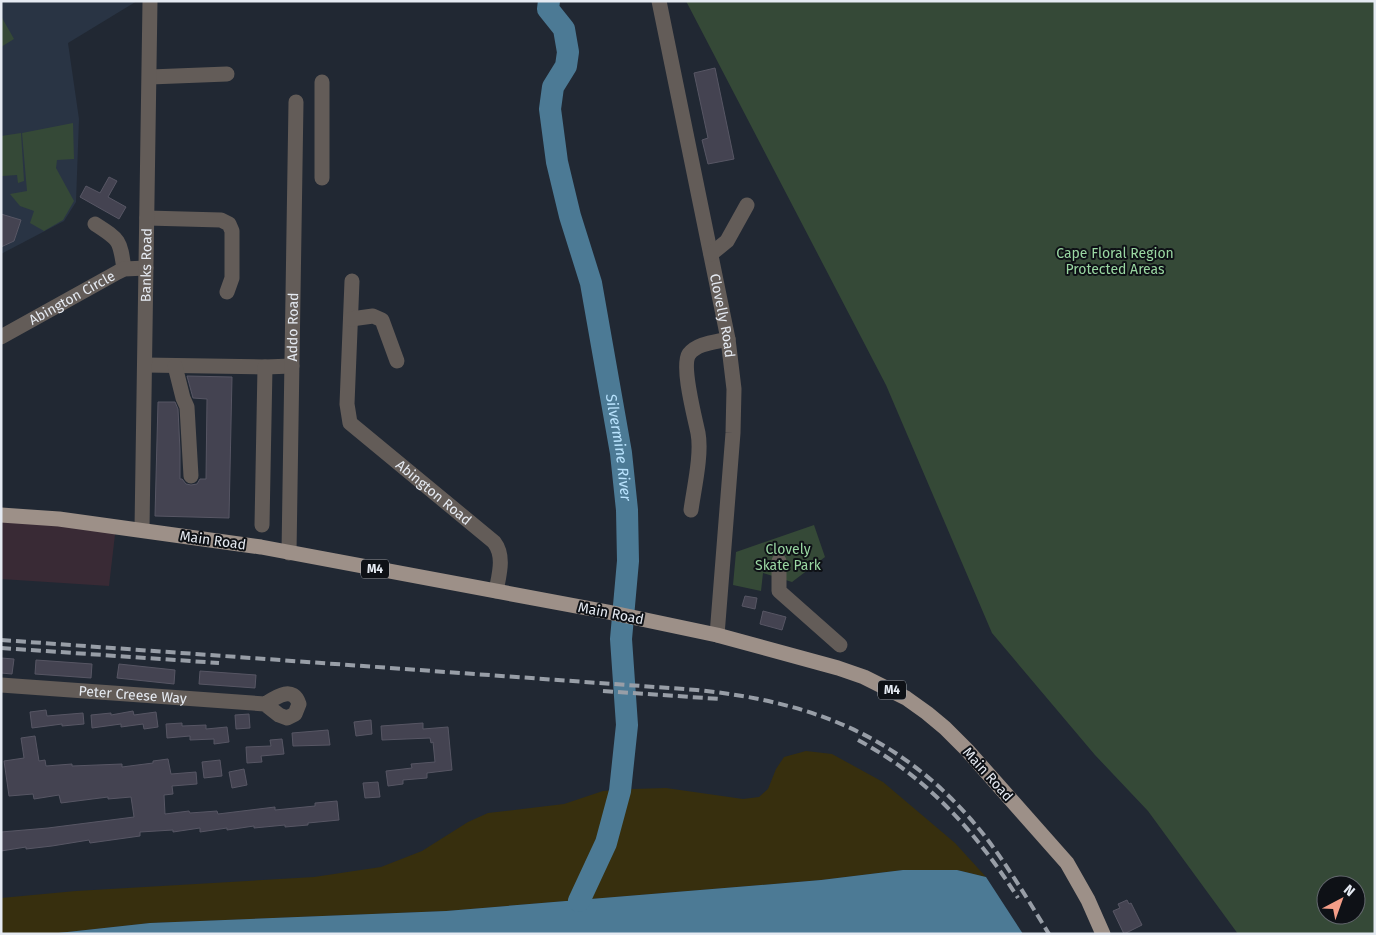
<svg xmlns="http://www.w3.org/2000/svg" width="1376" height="935" viewBox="0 0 1376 935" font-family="'Fira Sans',sans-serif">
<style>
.commercial{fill:#392a35}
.built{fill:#293444}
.green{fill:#354937;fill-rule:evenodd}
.sand{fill:#372f0e}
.water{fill:#4c7a95}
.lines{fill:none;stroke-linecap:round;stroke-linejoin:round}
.river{stroke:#4c7a95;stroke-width:22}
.building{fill:#444351;stroke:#575664}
.minor{stroke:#635c58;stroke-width:15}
.major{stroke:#9d9088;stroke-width:15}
.rail{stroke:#989ea7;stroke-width:4;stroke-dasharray:10 5;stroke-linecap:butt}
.labels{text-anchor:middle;stroke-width:4;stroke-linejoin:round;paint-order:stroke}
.shield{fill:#0e1116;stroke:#a4a9b0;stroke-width:1}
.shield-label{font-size:12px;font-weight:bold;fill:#e5eaf2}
.park-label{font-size:14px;fill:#9ad7a2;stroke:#0e1116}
.street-label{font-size:14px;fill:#e5eaf2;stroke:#0e1116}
.water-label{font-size:15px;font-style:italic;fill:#b9e3fe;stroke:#0e1116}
</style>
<rect width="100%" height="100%" fill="#212833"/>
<path class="commercial" d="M 1,515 L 116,526 L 109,586 L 1,579 Z"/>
<path class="built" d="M 1,1 L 137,1 L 68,43 L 79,119 L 76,202 L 64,221 L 1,254 Z"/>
<g class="green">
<path d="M 686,1 L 1375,1 L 1375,934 L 1238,934 L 1148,811 L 1095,755 L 992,633 L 886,385 ZM 1326,885 L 1356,885 L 1356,915 L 1326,915 Z"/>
<path d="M 1,16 L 14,39 L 1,47 Z"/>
<path d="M 73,123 L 74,159 L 57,160 L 56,168 L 74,201 L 63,220 L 44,231 L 30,223 L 34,211 L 20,206 L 10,194 L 27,191 L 22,133 Z"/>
<path d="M 21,133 L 24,181 L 18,183 L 17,175 L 2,176 L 1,136 Z"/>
<path d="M 814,525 L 825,557 L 792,582 L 763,573 L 761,591 L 733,585 L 736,552 Z"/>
</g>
<path class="sand" d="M 806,751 L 832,754 L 883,782 L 955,843 L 986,877 L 957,870 L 903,870 L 821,880 L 446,911 L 150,923 L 49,934 L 1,934 L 1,898 L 76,891 L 314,877 L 381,867 L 422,851 L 468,822 L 488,813 L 564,804 L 603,791 L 634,789 L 666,788 L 743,799 L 759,797 L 768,789 L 776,769 L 784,757 Z"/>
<path class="water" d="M 903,870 L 957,870 L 986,877 L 1023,934 L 49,934 L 150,923 L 446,911 L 821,880 Z"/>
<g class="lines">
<path class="river" id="s1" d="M 549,1 L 548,9 L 564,29 L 568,52 L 566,66 L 553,87 L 550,109 L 557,162 L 570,216 L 591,283 L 621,453 L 627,510 L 628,561 L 621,639 L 627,725 L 620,791 L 606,843 L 579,901"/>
</g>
<g class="building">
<path d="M 715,68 L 734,159 L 708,164 L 702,140 L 708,138 L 694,73 Z"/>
<path d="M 109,177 L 117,181 L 108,197 L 126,207 L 119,219 L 80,197 L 86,186 L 100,193 Z"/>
<path d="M 1,214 L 21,220 L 14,241 L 1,247 Z"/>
<path d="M 187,376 L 232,377 L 229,518 L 155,516 L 158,402 L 175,402 L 178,409 L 180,451 L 180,479 L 182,479 L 186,484 L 191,485 L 197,484 L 200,479 L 206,479 L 207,399 L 193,398 Z"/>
<path d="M 745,596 L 757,598 L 755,609 L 742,606 Z"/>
<path d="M 763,611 L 786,617 L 782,630 L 760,624 Z"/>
<path d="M 1,658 L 14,659 L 12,674 L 1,673 Z"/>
<path d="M 36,660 L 92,664 L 91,678 L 35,674 Z"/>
<path d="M 119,664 L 175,670 L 174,684 L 117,678 Z"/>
<path d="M 200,671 L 256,675 L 255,688 L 199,684 Z"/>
<path d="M 46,710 L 47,716 L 83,713 L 84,724 L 62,726 L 62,724 L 32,728 L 30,712 Z"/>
<path d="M 133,711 L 134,715 L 156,712 L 158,727 L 144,729 L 143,724 L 121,727 L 121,724 L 92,728 L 91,715 L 111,713 L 111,715 Z"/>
<path d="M 249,714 L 250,728 L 236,729 L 235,715 Z"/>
<path d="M 371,720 L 372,734 L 356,736 L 354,722 Z"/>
<path d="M 182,723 L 182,726 L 206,725 L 206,729 L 227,727 L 229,742 L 214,744 L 214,739 L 190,740 L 190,736 L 167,738 L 166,724 Z"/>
<path d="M 423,723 L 423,729 L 448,727 L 452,770 L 427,773 L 427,778 L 403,780 L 403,784 L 388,786 L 386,771 L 412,768 L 411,764 L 435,762 L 433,742 L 431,743 L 430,738 L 382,740 L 381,726 Z"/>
<path d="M 328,730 L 330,745 L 293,746 L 292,733 Z"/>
<path d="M 35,736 L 39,761 L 45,760 L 46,766 L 72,764 L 72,766 L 122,764 L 122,767 L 153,763 L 153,761 L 168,759 L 171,774 L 196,772 L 197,784 L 172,786 L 173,794 L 164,795 L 165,814 L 189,811 L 190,813 L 217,811 L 218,814 L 275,807 L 275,810 L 315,806 L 315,803 L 337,801 L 339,820 L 308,823 L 308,825 L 285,827 L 285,825 L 254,828 L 254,826 L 227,830 L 227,828 L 200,832 L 200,828 L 173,832 L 173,830 L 140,832 L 140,836 L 90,843 L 89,840 L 52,846 L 26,849 L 26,847 L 1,851 L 1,832 L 48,828 L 134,817 L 131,797 L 108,799 L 108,797 L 61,803 L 59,795 L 34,799 L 33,794 L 9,796 L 4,761 L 24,758 L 21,738 Z"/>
<path d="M 282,739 L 284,754 L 261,756 L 262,762 L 247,763 L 246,747 L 271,746 L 270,740 Z"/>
<path d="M 220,760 L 222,776 L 204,778 L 202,762 Z"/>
<path d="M 244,769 L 247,785 L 232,788 L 229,772 Z"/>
<path d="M 378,782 L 380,797 L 365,798 L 363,783 Z"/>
<path d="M 1127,900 L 1129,904 L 1131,903 L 1142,925 L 1124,934 L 1113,911 L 1120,908 L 1118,904 Z"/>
</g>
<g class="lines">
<g class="minor">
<path id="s2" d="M 659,1 L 728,339 L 734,389 L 733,433 L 717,635"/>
<path d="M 150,77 L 227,74"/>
<path d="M 322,82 L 322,178"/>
<path d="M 147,218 L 221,220 L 229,224 L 232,231 L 232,278 L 227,292"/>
<path d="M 95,224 C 120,240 120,240 124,269"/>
<path d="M 711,254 L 727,241 L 747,205"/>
<path id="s3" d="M 352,281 L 347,404 L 350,423 L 494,542 C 505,556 499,575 496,591"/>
<path d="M 351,319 L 373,316 L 382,320 L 397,361"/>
<path id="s4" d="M 1,337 L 118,272 L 124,269 L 146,268"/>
<path d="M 145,365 L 265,367"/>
<path d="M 175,366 L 183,398 L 187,407 L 191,476"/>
<path d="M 691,510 C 694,488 702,454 698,433 C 695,418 681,366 689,354 C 697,343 716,342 728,339"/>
<path d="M 262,525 L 265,367 L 292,366"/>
<path id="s5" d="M 142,529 L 150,1"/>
<path id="s6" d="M 289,553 L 296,102"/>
<path d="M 779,561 L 779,591 L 840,645"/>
<path id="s7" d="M 1,685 L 265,704 L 279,715 L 287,718 L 295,714 L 299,704 C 293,685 276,697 265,704"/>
</g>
<path class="major" d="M 1,515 L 59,519 L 261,547 L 608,612 L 717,635 L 838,668 L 864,677 L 906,698 L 927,713 L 945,728 L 967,750 L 1067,863 L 1088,900 L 1103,934"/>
<g class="rail">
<path d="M 1,640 L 697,690 C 817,702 907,739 984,835 C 1008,866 1028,900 1049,934"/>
<path d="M 1,648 L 219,663"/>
<path d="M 603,691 L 720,699"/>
<path d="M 858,740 C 927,777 977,833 1018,898"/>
</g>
</g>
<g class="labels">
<g class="shield">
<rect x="361" y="559.5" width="28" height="19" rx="4"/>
<rect x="878" y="680.5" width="28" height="19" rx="4"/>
</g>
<g class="shield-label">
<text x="375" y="573">M4</text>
<text x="892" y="694">M4</text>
</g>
<g class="park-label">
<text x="1115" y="258">Cape Floral Region<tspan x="1115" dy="16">Protected Areas</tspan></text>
<text x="788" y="554">Clovely<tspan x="788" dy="16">Skate Park</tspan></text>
</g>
<g class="street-label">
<text dy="5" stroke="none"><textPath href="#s5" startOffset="264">Banks Road</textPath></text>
<text dy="5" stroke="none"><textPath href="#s4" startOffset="81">Abington Circle</textPath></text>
<text dy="5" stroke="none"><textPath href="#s2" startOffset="321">Clovelly Road</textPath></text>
<text dy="5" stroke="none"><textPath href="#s6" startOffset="226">Addo Road</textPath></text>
<text dy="5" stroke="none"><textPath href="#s3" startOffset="251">Abington Road</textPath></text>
<text transform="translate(213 540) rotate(8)" y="5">Main Road</text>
<text transform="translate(611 613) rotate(11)" y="5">Main Road</text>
<text dy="5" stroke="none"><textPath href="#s7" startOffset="132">Peter Creese Way</textPath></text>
<text transform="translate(988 774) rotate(48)" y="5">Main Road</text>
</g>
<g class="water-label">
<text dy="5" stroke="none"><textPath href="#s1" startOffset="464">Silvermine River</textPath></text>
</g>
</g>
<rect width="1376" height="935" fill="none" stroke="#e5eaf2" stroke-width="5"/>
<g transform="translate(1341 900) rotate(41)"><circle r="24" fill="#0e1116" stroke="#64686e"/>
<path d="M0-4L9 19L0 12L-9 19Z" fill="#f49e88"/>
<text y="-8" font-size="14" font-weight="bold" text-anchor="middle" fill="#e5eaf2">N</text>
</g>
</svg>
